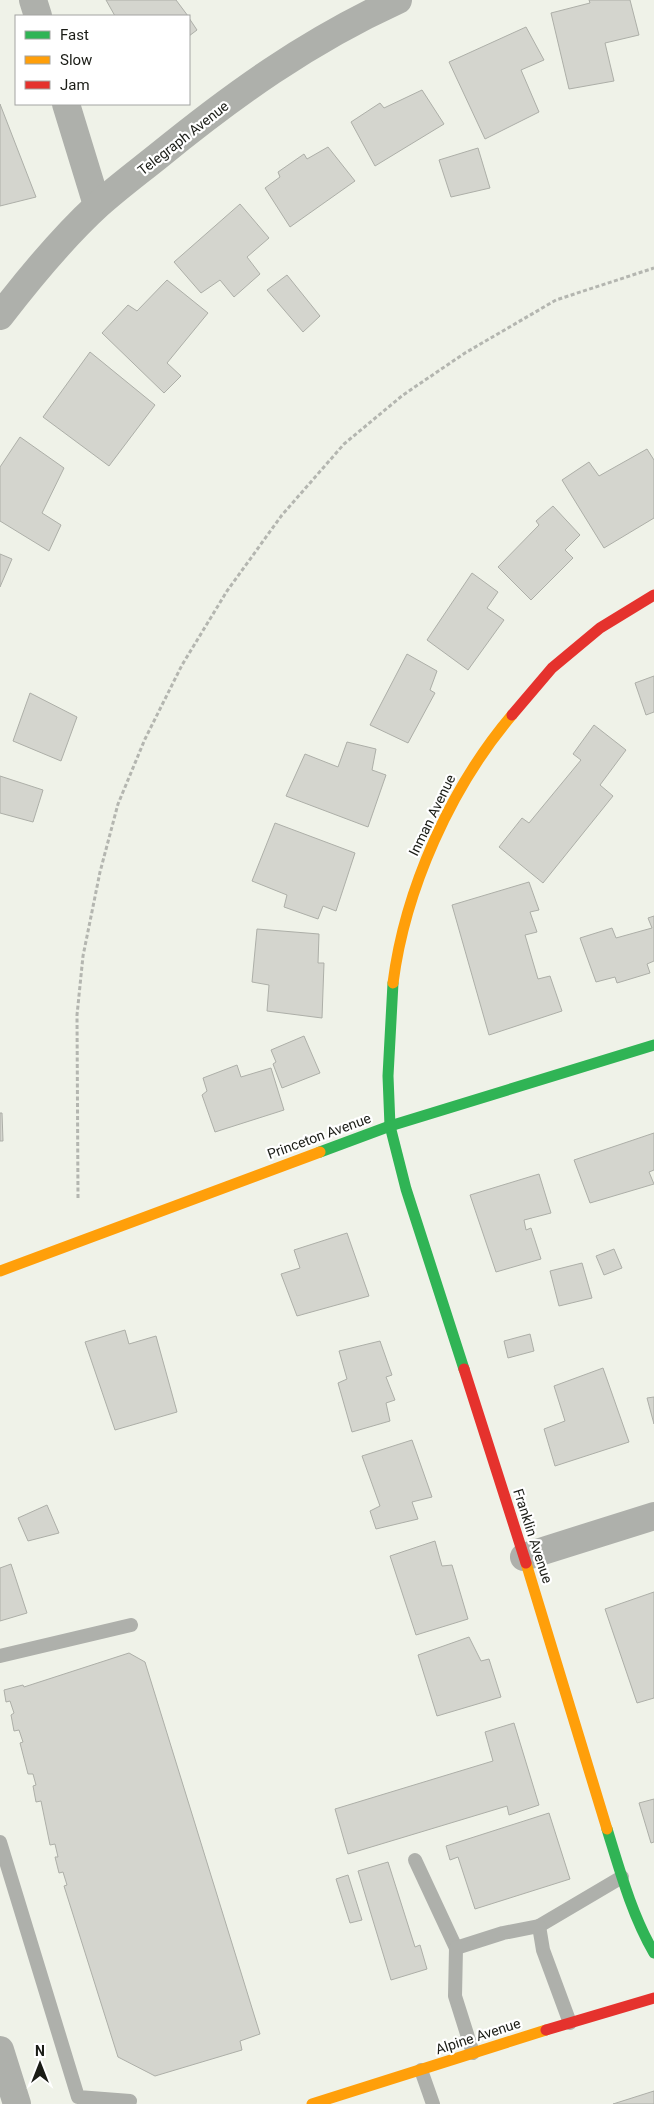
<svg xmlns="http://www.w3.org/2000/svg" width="654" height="2104" viewBox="0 0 654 2104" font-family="Roboto,sans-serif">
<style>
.building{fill:#d4d5ce;stroke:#adafa8}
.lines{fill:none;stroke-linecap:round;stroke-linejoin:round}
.path{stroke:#b4b6b0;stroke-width:3;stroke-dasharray:4 2.5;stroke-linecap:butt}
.lane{stroke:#aeb0ab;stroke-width:14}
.street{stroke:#aeb0ab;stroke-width:28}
.fast{stroke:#30b455;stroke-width:11}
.slow{stroke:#ff9f0a;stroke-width:11}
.jam{stroke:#e5322d;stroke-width:11}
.labels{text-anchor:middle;stroke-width:4.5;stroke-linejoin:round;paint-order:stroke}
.street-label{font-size:14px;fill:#1a1c16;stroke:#fff}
</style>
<rect width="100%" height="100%" fill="#eff2e8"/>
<g class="building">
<path d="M 106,0 L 176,0 L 188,16 L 115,16 Z"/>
<path d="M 589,0 L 630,0 L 639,35 L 605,43 L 614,81 L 569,89 L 551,13 L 590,3 Z"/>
<path d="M 189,18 L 197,30 L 189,36 Z"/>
<path d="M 526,27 L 544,60 L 521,70 L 539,112 L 485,139 L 449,62 Z"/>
<path d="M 422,90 L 444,124 L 375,166 L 351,122 L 380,103 L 384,108 Z"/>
<path d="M 0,104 L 36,197 L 0,206 Z"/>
<path d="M 328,147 L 355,181 L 290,227 L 265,188 L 280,177 L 278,172 L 304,154 L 307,159 Z"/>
<path d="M 478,148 L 490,188 L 451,197 L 439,160 Z"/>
<path d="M 240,204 L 269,238 L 247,257 L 260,274 L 234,297 L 220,280 L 201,293 L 174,262 Z"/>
<path d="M 287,275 L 320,316 L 303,332 L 267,290 Z"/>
<path d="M 167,280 L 208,313 L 167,363 L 181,376 L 164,393 L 102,333 L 128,305 L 137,311 Z"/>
<path d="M 90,352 L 155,405 L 109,466 L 43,417 Z"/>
<path d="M 20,437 L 64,468 L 42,513 L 61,525 L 49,551 L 0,521 L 0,467 Z"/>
<path d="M 647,449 L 654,460 L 654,518 L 604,548 L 562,480 L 589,462 L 599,476 Z"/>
<path d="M 553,506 L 580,535 L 565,550 L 573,558 L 531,600 L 498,567 L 539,525 L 536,521 Z"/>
<path d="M 0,554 L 12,559 L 0,587 Z"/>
<path d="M 472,573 L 498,592 L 487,608 L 504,620 L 468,670 L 427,640 Z"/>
<path d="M 407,654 L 437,671 L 430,690 L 435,693 L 408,743 L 370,725 Z"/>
<path d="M 654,676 L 654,712 L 646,715 L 635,683 Z"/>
<path d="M 30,693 L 77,717 L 61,761 L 13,741 Z"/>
<path d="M 594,725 L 626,750 L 600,785 L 613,796 L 543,883 L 499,847 L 522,818 L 529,823 L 581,760 L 573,754 Z"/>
<path d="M 347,742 L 376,749 L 372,770 L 386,775 L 368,827 L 286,796 L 305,754 L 338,767 Z"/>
<path d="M 0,776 L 43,790 L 33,822 L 0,813 Z"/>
<path d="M 275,823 L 355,853 L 336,911 L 323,906 L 318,919 L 284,907 L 287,895 L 252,881 Z"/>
<path d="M 529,882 L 539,910 L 530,912 L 537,932 L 525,935 L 538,979 L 550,976 L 562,1011 L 489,1035 L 452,905 Z"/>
<path d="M 654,916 L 654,961 L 647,964 L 650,973 L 617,983 L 615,977 L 596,982 L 580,938 L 612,928 L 616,938 L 652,928 L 648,918 Z"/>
<path d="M 257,929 L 319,934 L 318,963 L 324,963 L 322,1018 L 267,1011 L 269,985 L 252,982 Z"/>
<path d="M 304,1036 L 320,1073 L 282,1088 L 273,1064 L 276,1062 L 271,1050 Z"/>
<path d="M 237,1065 L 241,1077 L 271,1068 L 284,1110 L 215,1132 L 202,1095 L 207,1091 L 203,1078 Z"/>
<path d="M 0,1113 L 2,1113 L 3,1141 L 0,1141 Z"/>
<path d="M 654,1133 L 654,1170 L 649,1172 L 654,1184 L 590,1203 L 574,1160 Z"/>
<path d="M 539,1174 L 551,1213 L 524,1220 L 526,1230 L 531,1228 L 541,1259 L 496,1272 L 470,1195 Z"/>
<path d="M 347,1233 L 369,1296 L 297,1316 L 281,1274 L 300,1268 L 294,1250 Z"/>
<path d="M 614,1249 L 622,1268 L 604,1275 L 596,1256 Z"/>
<path d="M 582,1263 L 592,1298 L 559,1306 L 550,1271 Z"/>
<path d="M 125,1330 L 129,1344 L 156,1336 L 177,1412 L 115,1430 L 85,1342 Z"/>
<path d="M 530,1334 L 534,1351 L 508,1358 L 504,1341 Z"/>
<path d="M 380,1341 L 392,1375 L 386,1377 L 395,1400 L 386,1403 L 390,1421 L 352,1432 L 338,1383 L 347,1379 L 339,1351 Z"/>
<path d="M 603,1368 L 629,1442 L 555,1466 L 544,1429 L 565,1421 L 554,1386 Z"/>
<path d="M 654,1397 L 654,1424 L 647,1398 Z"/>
<path d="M 412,1440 L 432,1497 L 412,1502 L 418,1519 L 376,1529 L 370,1511 L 380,1506 L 362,1456 Z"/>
<path d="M 47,1505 L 59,1533 L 28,1541 L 18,1518 Z"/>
<path d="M 435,1541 L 442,1566 L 452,1565 L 468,1619 L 416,1635 L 390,1556 Z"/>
<path d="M 11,1564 L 27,1613 L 0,1621 L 0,1568 Z"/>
<path d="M 654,1592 L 654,1698 L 637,1703 L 605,1609 Z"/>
<path d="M 469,1637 L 481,1661 L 489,1659 L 501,1697 L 437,1716 L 418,1655 Z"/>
<path d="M 129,1653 L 145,1662 L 260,2034 L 240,2041 L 242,2050 L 155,2076 L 118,2057 L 64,1886 L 67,1885 L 63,1872 L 59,1873 L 55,1857 L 58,1857 L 55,1844 L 50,1845 L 41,1801 L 36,1802 L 33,1786 L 36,1785 L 33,1774 L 28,1774 L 20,1743 L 23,1742 L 19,1730 L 14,1731 L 11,1715 L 14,1713 L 10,1701 L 6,1702 L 4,1690 L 23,1685 L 24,1687 Z"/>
<path d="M 514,1723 L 539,1805 L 509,1815 L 507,1806 L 348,1854 L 335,1809 L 493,1761 L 485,1732 Z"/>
<path d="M 654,1799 L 654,1842 L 651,1843 L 639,1803 Z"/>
<path d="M 549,1813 L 570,1879 L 475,1909 L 458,1857 L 450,1860 L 446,1846 Z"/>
<path d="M 388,1862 L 415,1947 L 420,1945 L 427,1969 L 391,1980 L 358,1871 Z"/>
<path d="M 348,1875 L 362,1920 L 350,1923 L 336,1879 Z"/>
<path d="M 654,2091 L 654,2104 L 613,2104 Z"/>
</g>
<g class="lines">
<path class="path" d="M 78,1198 L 77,1015 L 83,956 L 100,872 L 118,804 L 145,739 L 182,665 L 227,591 L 282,515 L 344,444 L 403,395 L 465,353 L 556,300 L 654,268"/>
<g class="lane">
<path d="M 0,1656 L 131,1625"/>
<path d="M 0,1842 L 78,2097 L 130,2101"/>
<path d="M 415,1860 L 456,1948"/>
<path d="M 539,1926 L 622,1877"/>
<path d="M 473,2053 L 455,1996 L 456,1948 L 503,1933 L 539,1926 L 543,1950 L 570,2023"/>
<path d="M 421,2070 L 433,2104"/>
</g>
<g class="street">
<path d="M 33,0 L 38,16"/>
<path d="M 66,104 L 97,205"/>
<path d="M 0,316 C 30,277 62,238 98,205 C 117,188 137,173 157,157 C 233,95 308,41 398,0"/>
<path d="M 524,1557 L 654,1516"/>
<path d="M 0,2050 L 17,2104"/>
</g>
<g class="fast">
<path d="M 393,983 L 388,1076 L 390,1126 L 406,1189 L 464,1369"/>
<path d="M 320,1152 L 390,1126 L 654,1045"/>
<path d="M 607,1829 C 620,1871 632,1915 654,1953"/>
</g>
<g class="slow">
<path d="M 393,983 C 405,889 451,787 512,715"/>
<path d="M 0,1271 L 320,1152"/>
<path d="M 526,1563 L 607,1829"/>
<path d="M 312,2104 L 546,2030"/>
</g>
<g class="jam">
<path d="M 512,715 L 552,668 L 600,628 L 654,595"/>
<path d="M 464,1369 L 526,1563"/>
<path d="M 546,2030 L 654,1998"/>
</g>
</g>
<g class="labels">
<g class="street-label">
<text transform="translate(183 138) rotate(-38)" y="5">Telegraph Avenue</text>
<text transform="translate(432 815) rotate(-64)" y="5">Inman Avenue</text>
<text transform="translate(319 1136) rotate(-20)" y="5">Princeton Avenue</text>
<text transform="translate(533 1536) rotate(72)" y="5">Franklin Avenue</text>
<text transform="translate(478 2036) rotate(-18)" y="5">Alpine Avenue</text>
</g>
</g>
<rect x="15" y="15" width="175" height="90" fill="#ffffff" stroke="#a3a4a2"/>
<rect x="25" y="31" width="25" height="8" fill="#30b455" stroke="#a3a4a2"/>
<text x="60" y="40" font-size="15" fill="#1a1c16">Fast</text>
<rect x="25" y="56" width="25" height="8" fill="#ff9f0a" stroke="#a3a4a2"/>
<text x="60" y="65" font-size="15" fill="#1a1c16">Slow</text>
<rect x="25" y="81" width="25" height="8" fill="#e5322d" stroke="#a3a4a2"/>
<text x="60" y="90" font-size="15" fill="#1a1c16">Jam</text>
<g transform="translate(40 2064)" stroke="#ffffff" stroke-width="4" paint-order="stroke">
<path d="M0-4L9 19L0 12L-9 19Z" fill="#1a1c16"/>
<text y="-8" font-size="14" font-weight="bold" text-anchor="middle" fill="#1a1c16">N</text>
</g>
</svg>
